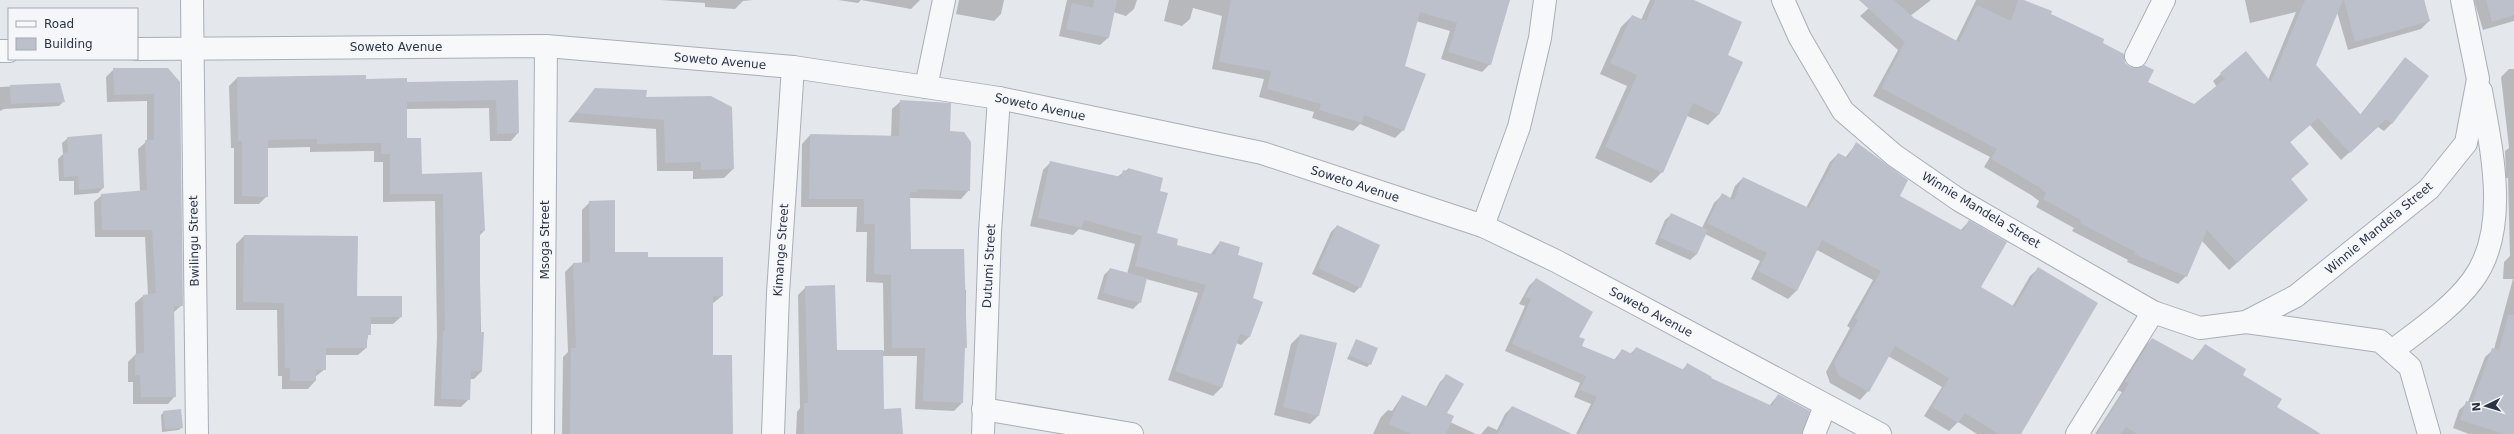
<svg xmlns="http://www.w3.org/2000/svg" width="2514" height="434" viewBox="0 0 2514 434" font-family="'DejaVu Sans',sans-serif">
<style>
.shadow{fill:#0003}
.building{fill:#bbc0ca}
.lines{fill:none;stroke-linecap:round;stroke-linejoin:round}
.minor-casing{stroke:#a9aeb7;stroke-width:24}
.tertiary-casing{stroke:#a9aeb7;stroke-width:24}
.minor{stroke:#f7f8fa;stroke-width:22}
.tertiary{stroke:#f7f8fa;stroke-width:22}
.labels{text-anchor:middle;stroke-width:3;stroke-linejoin:round;paint-order:stroke}
.street-label{font-size:12px;fill:#2b3445;stroke:#f4f6f9}
</style>
<rect width="100%" height="100%" fill="#e4e7ec"/>
<g class="shadow">
<path d="M 660,0 L 753,0 L 743,1 L 735,9 L 705,7 L 705,3 Z"/>
<path d="M 838,0 L 920,0 L 911,9 L 861,0 L 858,3 Z"/>
<path d="M 959,0 L 1004,0 L 1001,14 L 994,21 L 956,14 Z"/>
<path d="M 1067,0 L 1137,0 L 1134,9 L 1126,16 L 1113,12 L 1108,38 L 1100,45 L 1059,36 Z"/>
<path d="M 1169,0 L 1509,0 L 1490,64 L 1482,72 L 1441,59 L 1450,31 L 1416,21 L 1403,66 L 1403,130 L 1395,138 L 1360,124 L 1353,131 L 1312,118 L 1314,112 L 1259,97 L 1264,79 L 1212,69 L 1222,16 L 1193,8 L 1190,19 L 1182,26 L 1164,21 Z"/>
<path d="M 1650,0 L 1692,0 L 1726,56 L 1718,115 L 1708,125 L 1687,116 L 1662,172 L 1651,183 L 1595,158 L 1627,86 L 1600,74 L 1621,27 L 1632,16 L 1641,20 Z"/>
<path d="M 1878,0 L 1931,0 L 1909,17 L 1956,41 L 1976,0 L 2022,0 L 2101,44 L 2147,82 L 2195,105 L 2217,87 L 2213,81 L 2221,74 L 2268,80 L 2296,12 L 2250,23 L 2245,0 L 2424,0 L 2429,21 L 2421,29 L 2348,50 L 2337,12 L 2315,65 L 2360,115 L 2405,58 L 2392,123 L 2384,131 L 2378,127 L 2341,160 L 2310,125 L 2289,143 L 2307,164 L 2290,180 L 2307,200 L 2229,270 L 2201,240 L 2186,276 L 2178,284 L 2127,262 L 2128,260 L 2072,231 L 2074,228 L 2036,207 L 2039,201 L 2031,195 L 1984,167 L 1990,157 L 1873,96 L 1898,50 L 1860,16 Z"/>
<path d="M 2474,0 L 2514,0 L 2514,21 L 2483,30 Z"/>
<path d="M 114,69 L 167,69 L 182,305 L 173,313 L 175,396 L 168,404 L 133,404 L 133,382 L 128,382 L 128,362 L 136,354 L 135,303 L 143,296 L 148,295 L 145,237 L 95,237 L 94,202 L 102,195 L 140,191 L 138,149 L 147,141 L 147,101 L 107,102 L 106,77 Z"/>
<path d="M 2509,69 L 2514,69 L 2514,434 L 2469,434 L 2453,428 L 2459,410 L 2468,402 L 2485,357 L 2494,349 L 2513,279 L 2503,279 L 2504,262 L 2510,256 L 2508,178 L 2506,178 L 2505,151 L 2509,148 L 2501,77 Z"/>
<path d="M 237,78 L 365,80 L 406,83 L 517,81 L 518,133 L 511,141 L 490,141 L 489,108 L 406,109 L 406,139 L 421,175 L 481,173 L 484,231 L 479,236 L 482,371 L 474,379 L 470,379 L 469,399 L 461,407 L 434,406 L 437,337 L 435,201 L 383,202 L 383,162 L 374,162 L 374,151 L 310,152 L 310,147 L 267,148 L 267,196 L 259,204 L 234,204 L 234,148 L 231,148 L 229,86 Z"/>
<path d="M 59,84 L 63,102 L 59,106 L 4,109 L 0,111 L 0,87 Z"/>
<path d="M 595,89 L 645,98 L 731,107 L 733,169 L 724,178 L 693,179 L 693,171 L 657,171 L 656,129 L 568,122 Z"/>
<path d="M 901,101 L 949,132 L 969,190 L 961,199 L 909,198 L 910,250 L 966,290 L 966,347 L 964,349 L 962,403 L 954,411 L 915,409 L 917,356 L 882,356 L 883,410 L 902,434 L 796,434 L 797,412 L 800,408 L 798,295 L 806,287 L 836,351 L 884,351 L 883,283 L 866,282 L 867,232 L 856,232 L 857,207 L 801,207 L 802,144 L 810,135 L 891,136 L 892,109 Z"/>
<path d="M 68,138 L 103,188 L 98,193 L 74,195 L 74,181 L 59,181 L 58,159 L 63,154 L 62,143 Z"/>
<path d="M 1856,144 L 1898,196 L 1960,231 L 1969,221 L 1979,288 L 2012,307 L 2030,276 L 2039,268 L 2020,434 L 1977,434 L 1958,422 L 1949,431 L 1924,416 L 1942,387 L 1888,356 L 1868,391 L 1860,400 L 1830,383 L 1826,372 L 1850,328 L 1847,326 L 1873,280 L 1817,250 L 1797,290 L 1788,299 L 1751,279 L 1760,261 L 1705,234 L 1697,254 L 1690,260 L 1655,244 L 1665,220 L 1672,214 L 1702,228 L 1714,203 L 1722,195 L 1730,199 L 1735,186 L 1743,178 L 1806,208 L 1830,162 L 1838,154 L 1845,158 Z"/>
<path d="M 1051,162 L 1117,177 L 1128,169 L 1159,192 L 1155,234 L 1176,246 L 1210,255 L 1220,242 L 1236,256 L 1251,298 L 1262,303 L 1249,337 L 1241,345 L 1236,343 L 1221,388 L 1213,396 L 1168,380 L 1198,293 L 1146,279 L 1140,302 L 1133,309 L 1097,299 L 1104,275 L 1110,269 L 1127,274 L 1135,244 L 1079,229 L 1073,235 L 1030,226 L 1043,170 Z"/>
<path d="M 590,202 L 614,253 L 647,258 L 722,296 L 712,304 L 712,356 L 732,434 L 562,434 L 563,357 L 568,352 L 565,272 L 573,264 L 582,264 L 582,210 Z"/>
<path d="M 1337,226 L 1360,287 L 1354,293 L 1312,274 L 1331,232 Z"/>
<path d="M 244,236 L 357,237 L 356,297 L 401,317 L 393,324 L 370,324 L 366,348 L 358,355 L 325,355 L 325,369 L 315,377 L 315,381 L 308,389 L 282,389 L 282,376 L 278,376 L 277,310 L 236,310 L 236,244 Z"/>
<path d="M 1536,279 L 1577,337 L 1581,346 L 1614,360 L 1622,350 L 1630,354 L 1636,348 L 1682,370 L 1687,365 L 1710,379 L 1769,406 L 1778,395 L 1799,434 L 1576,434 L 1591,404 L 1574,397 L 1580,383 L 1505,351 L 1525,306 L 1519,304 L 1529,286 Z"/>
<path d="M 1300,335 L 1319,415 L 1310,424 L 1274,415 L 1291,344 Z"/>
<path d="M 2152,339 L 2192,361 L 2205,345 L 2276,407 L 2319,434 L 2095,434 L 2122,392 L 2117,390 L 2144,347 Z"/>
<path d="M 1357,340 L 1370,364 L 1367,367 L 1347,359 Z"/>
<path d="M 1447,375 L 1446,413 L 1450,422 L 1476,434 L 1373,434 L 1381,417 L 1388,410 L 1392,411 L 1402,396 L 1426,407 L 1440,382 Z"/>
<path d="M 1512,407 L 1570,434 L 1481,434 L 1488,426 L 1497,430 L 1505,414 Z"/>
<path d="M 164,412 L 182,427 L 179,430 L 162,432 L 161,415 Z"/>
</g>
<g class="building">
<path d="M 1094,0 L 1117,0 L 1109,38 L 1066,29 L 1072,3 L 1093,8 Z"/>
<path d="M 1231,0 L 1510,0 L 1491,65 L 1448,52 L 1457,23 L 1420,12 L 1405,66 L 1426,74 L 1404,131 L 1364,115 L 1362,123 L 1319,110 L 1321,104 L 1267,89 L 1271,71 L 1219,62 Z"/>
<path d="M 1655,0 L 1694,0 L 1742,22 L 1728,55 L 1743,62 L 1719,115 L 1693,103 L 1663,173 L 1605,147 L 1637,75 L 1610,63 L 1632,15 L 1646,21 Z"/>
<path d="M 1859,0 L 1894,0 L 1914,18 L 1959,42 L 1977,5 L 2011,21 L 2018,0 L 2024,0 L 2052,11 L 2051,14 L 2104,39 L 2103,43 L 2124,54 L 2125,63 L 2130,67 L 2137,68 L 2144,65 L 2154,70 L 2148,82 L 2194,104 L 2225,79 L 2220,73 L 2246,51 L 2271,82 L 2305,0 L 2343,0 L 2316,65 L 2361,115 L 2405,57 L 2429,76 L 2392,124 L 2386,119 L 2350,153 L 2318,118 L 2290,142 L 2309,164 L 2291,179 L 2308,200 L 2276,228 L 2275,227 L 2237,263 L 2207,230 L 2187,277 L 2134,254 L 2135,252 L 2080,223 L 2081,220 L 2043,199 L 2046,193 L 2039,187 L 1991,159 L 1997,149 L 1881,88 L 1905,42 Z"/>
<path d="M 2344,0 L 2424,0 L 2430,21 L 2355,42 Z"/>
<path d="M 2486,0 L 2514,0 L 2514,15 L 2492,22 Z"/>
<path d="M 113,68 L 168,68 L 180,82 L 183,306 L 174,306 L 176,397 L 141,397 L 140,375 L 135,375 L 135,354 L 144,353 L 143,295 L 156,293 L 152,230 L 102,230 L 101,194 L 147,190 L 145,140 L 154,140 L 154,94 L 114,95 Z"/>
<path d="M 366,75 L 366,79 L 407,78 L 407,82 L 518,80 L 519,133 L 497,134 L 496,100 L 407,102 L 407,138 L 421,138 L 422,174 L 482,172 L 485,231 L 480,231 L 480,332 L 484,332 L 482,371 L 471,371 L 470,400 L 441,399 L 443,331 L 445,331 L 443,194 L 390,194 L 390,154 L 381,154 L 381,143 L 317,144 L 317,139 L 268,140 L 268,197 L 242,196 L 242,141 L 238,141 L 237,77 Z"/>
<path d="M 60,83 L 65,102 L 11,104 L 10,85 Z"/>
<path d="M 595,88 L 647,90 L 646,97 L 711,96 L 732,107 L 734,169 L 701,170 L 701,162 L 665,163 L 664,120 L 576,113 Z"/>
<path d="M 900,100 L 951,103 L 950,131 L 964,132 L 971,142 L 970,191 L 917,189 L 917,192 L 910,192 L 911,249 L 964,249 L 967,348 L 965,348 L 963,403 L 923,401 L 925,348 L 892,348 L 891,275 L 874,274 L 875,224 L 864,224 L 864,199 L 809,199 L 810,134 L 899,136 Z"/>
<path d="M 102,134 L 104,188 L 79,190 L 78,176 L 64,177 L 63,153 L 68,152 L 67,137 Z"/>
<path d="M 1856,142 L 1908,180 L 1900,196 L 1963,231 L 1969,220 L 2007,242 L 1981,287 L 2015,307 L 2038,267 L 2098,303 L 2021,434 L 1998,434 L 1965,413 L 1958,423 L 1932,407 L 1949,378 L 1895,346 L 1869,392 L 1838,375 L 1834,363 L 1858,320 L 1855,318 L 1881,271 L 1822,240 L 1797,291 L 1758,271 L 1767,253 L 1707,223 L 1722,193 L 1734,200 L 1743,177 L 1809,208 L 1838,153 L 1848,158 Z"/>
<path d="M 1050,161 L 1121,177 L 1123,170 L 1127,171 L 1128,168 L 1163,178 L 1160,191 L 1168,193 L 1157,233 L 1178,239 L 1177,245 L 1215,255 L 1220,241 L 1240,247 L 1238,255 L 1263,263 L 1253,298 L 1263,302 L 1250,337 L 1240,334 L 1222,388 L 1175,371 L 1206,285 L 1135,266 L 1142,236 L 1084,220 L 1082,228 L 1038,218 Z"/>
<path d="M 615,200 L 615,252 L 648,252 L 648,257 L 723,257 L 723,296 L 713,296 L 713,355 L 732,355 L 733,434 L 570,434 L 571,348 L 576,348 L 573,263 L 590,262 L 589,201 Z"/>
<path d="M 1671,213 L 1708,230 L 1697,254 L 1660,238 Z"/>
<path d="M 1337,225 L 1380,245 L 1361,288 L 1318,268 Z"/>
<path d="M 244,235 L 358,236 L 357,296 L 402,296 L 402,317 L 371,317 L 371,335 L 367,335 L 367,348 L 326,348 L 326,370 L 316,370 L 316,381 L 290,381 L 290,368 L 285,368 L 284,303 L 243,302 Z"/>
<path d="M 1110,268 L 1147,278 L 1141,303 L 1103,293 Z"/>
<path d="M 1536,278 L 1593,312 L 1579,337 L 1585,339 L 1582,346 L 1616,360 L 1622,349 L 1632,354 L 1636,347 L 1684,370 L 1687,363 L 1712,377 L 1711,378 L 1772,406 L 1778,394 L 1810,411 L 1802,434 L 1579,434 L 1597,397 L 1580,390 L 1586,376 L 1512,344 L 1531,299 L 1525,297 Z"/>
<path d="M 835,285 L 837,350 L 883,350 L 884,409 L 901,408 L 903,434 L 804,434 L 804,403 L 808,403 L 805,286 Z"/>
<path d="M 2508,315 L 2514,315 L 2514,434 L 2504,434 L 2460,420 L 2466,401 L 2472,403 L 2492,348 L 2499,350 Z"/>
<path d="M 1300,334 L 1337,343 L 1319,416 L 1283,407 Z"/>
<path d="M 2152,338 L 2194,361 L 2205,344 L 2246,369 L 2243,375 L 2282,399 L 2277,407 L 2321,434 L 2137,434 L 2126,427 L 2121,434 L 2097,434 L 2129,383 L 2125,381 Z"/>
<path d="M 1356,339 L 1378,348 L 1371,365 L 1349,355 Z"/>
<path d="M 1446,374 L 1464,384 L 1447,413 L 1454,416 L 1446,434 L 1410,434 L 1389,424 L 1402,395 L 1428,407 Z"/>
<path d="M 1512,406 L 1572,434 L 1498,434 Z"/>
<path d="M 181,409 L 183,428 L 165,429 L 163,411 Z"/>
</g>
<g class="lines">
<g class="minor-casing">
<g id="minor">
<path d="M 192,0 L 197,434"/>
<path d="M 1783,0 L 1800,38 L 1843,111 L 1894,155 L 1959,200 L 2153,312 L 2200,328 L 2246,322 L 2296,296 L 2429,189 L 2466,143 L 2478,79 L 2462,0"/>
<path d="M 2136,56 L 2164,0"/>
<path d="M 926,87 L 944,0"/>
<path d="M 1483,226 L 1519,127 L 1540,38 L 1545,0"/>
<path d="M 2246,322 L 2380,341 L 2410,367 L 2429,434"/>
<path d="M 2392,351 C 2419,330 2451,309 2472,281 C 2511,230 2491,147 2481,91"/>
<path d="M 983,409 L 1132,434"/>
<path d="M 543,434 L 546,46"/>
<path d="M 773,434 L 778,293 L 793,67"/>
<path d="M 983,434 L 990,232 L 999,98"/>
<path d="M 1814,434 L 1825,406"/>
<path d="M 2077,434 L 2153,312"/>
</g>
</g>
<g class="tertiary-casing">
<g id="tertiary">
<path d="M 137,49 L 546,46 L 793,67 L 999,98 L 1262,153 L 1483,226 L 1556,261 L 1880,434"/>
<path d="M 0,51 L 9,51"/>
</g>
</g>
<use href="#minor" class="minor"/>
<use href="#tertiary" class="tertiary"/>
</g>
<g class="labels">
<g class="street-label">
<text x="396" y="51">Soweto Avenue</text>
<text transform="translate(720 61) rotate(5)" y="4">Soweto Avenue</text>
<text transform="translate(1040 107) rotate(12)" y="4">Soweto Avenue</text>
<text transform="translate(1355 184) rotate(18)" y="4">Soweto Avenue</text>
<text transform="translate(1981 210) rotate(31)" y="4">Winnie Mandela Street</text>
<text transform="translate(2379 228) rotate(-40)" y="4">Winnie Mandela Street</text>
<text transform="translate(545 240) rotate(-90)" y="4">Msoga Street</text>
<text transform="translate(194 241) rotate(-91)" y="4">Bwilingu Street</text>
<text transform="translate(781 250) rotate(-86)" y="4">Kimange Street</text>
<text transform="translate(989 266) rotate(-87)" y="4">Dutumi Street</text>
<text transform="translate(1651 312) rotate(28)" y="4">Soweto Avenue</text>
</g>
</g>
<rect x="8" y="8" width="130" height="52" fill="#f4f6f9" stroke="#a4a8b1"/>
<rect x="16" y="21" width="20" height="6" fill="#f7f8fa" stroke="#a4a8b1"/>
<text x="44" y="28" font-size="12" fill="#2b3445">Road</text>
<rect x="16" y="38" width="20" height="12" fill="#bbc0ca" stroke="#a4a8b1"/>
<text x="44" y="48" font-size="12" fill="#2b3445">Building</text>
<g transform="translate(2486 406) rotate(265)" stroke="#f4f6f9" stroke-width="3" paint-order="stroke">
<path d="M0-3L7 15L0 10L-7 15Z" fill="#2b3445"/>
<text y="-6" font-size="11" font-weight="bold" text-anchor="middle" fill="#2b3445">N</text>
</g>
</svg>
